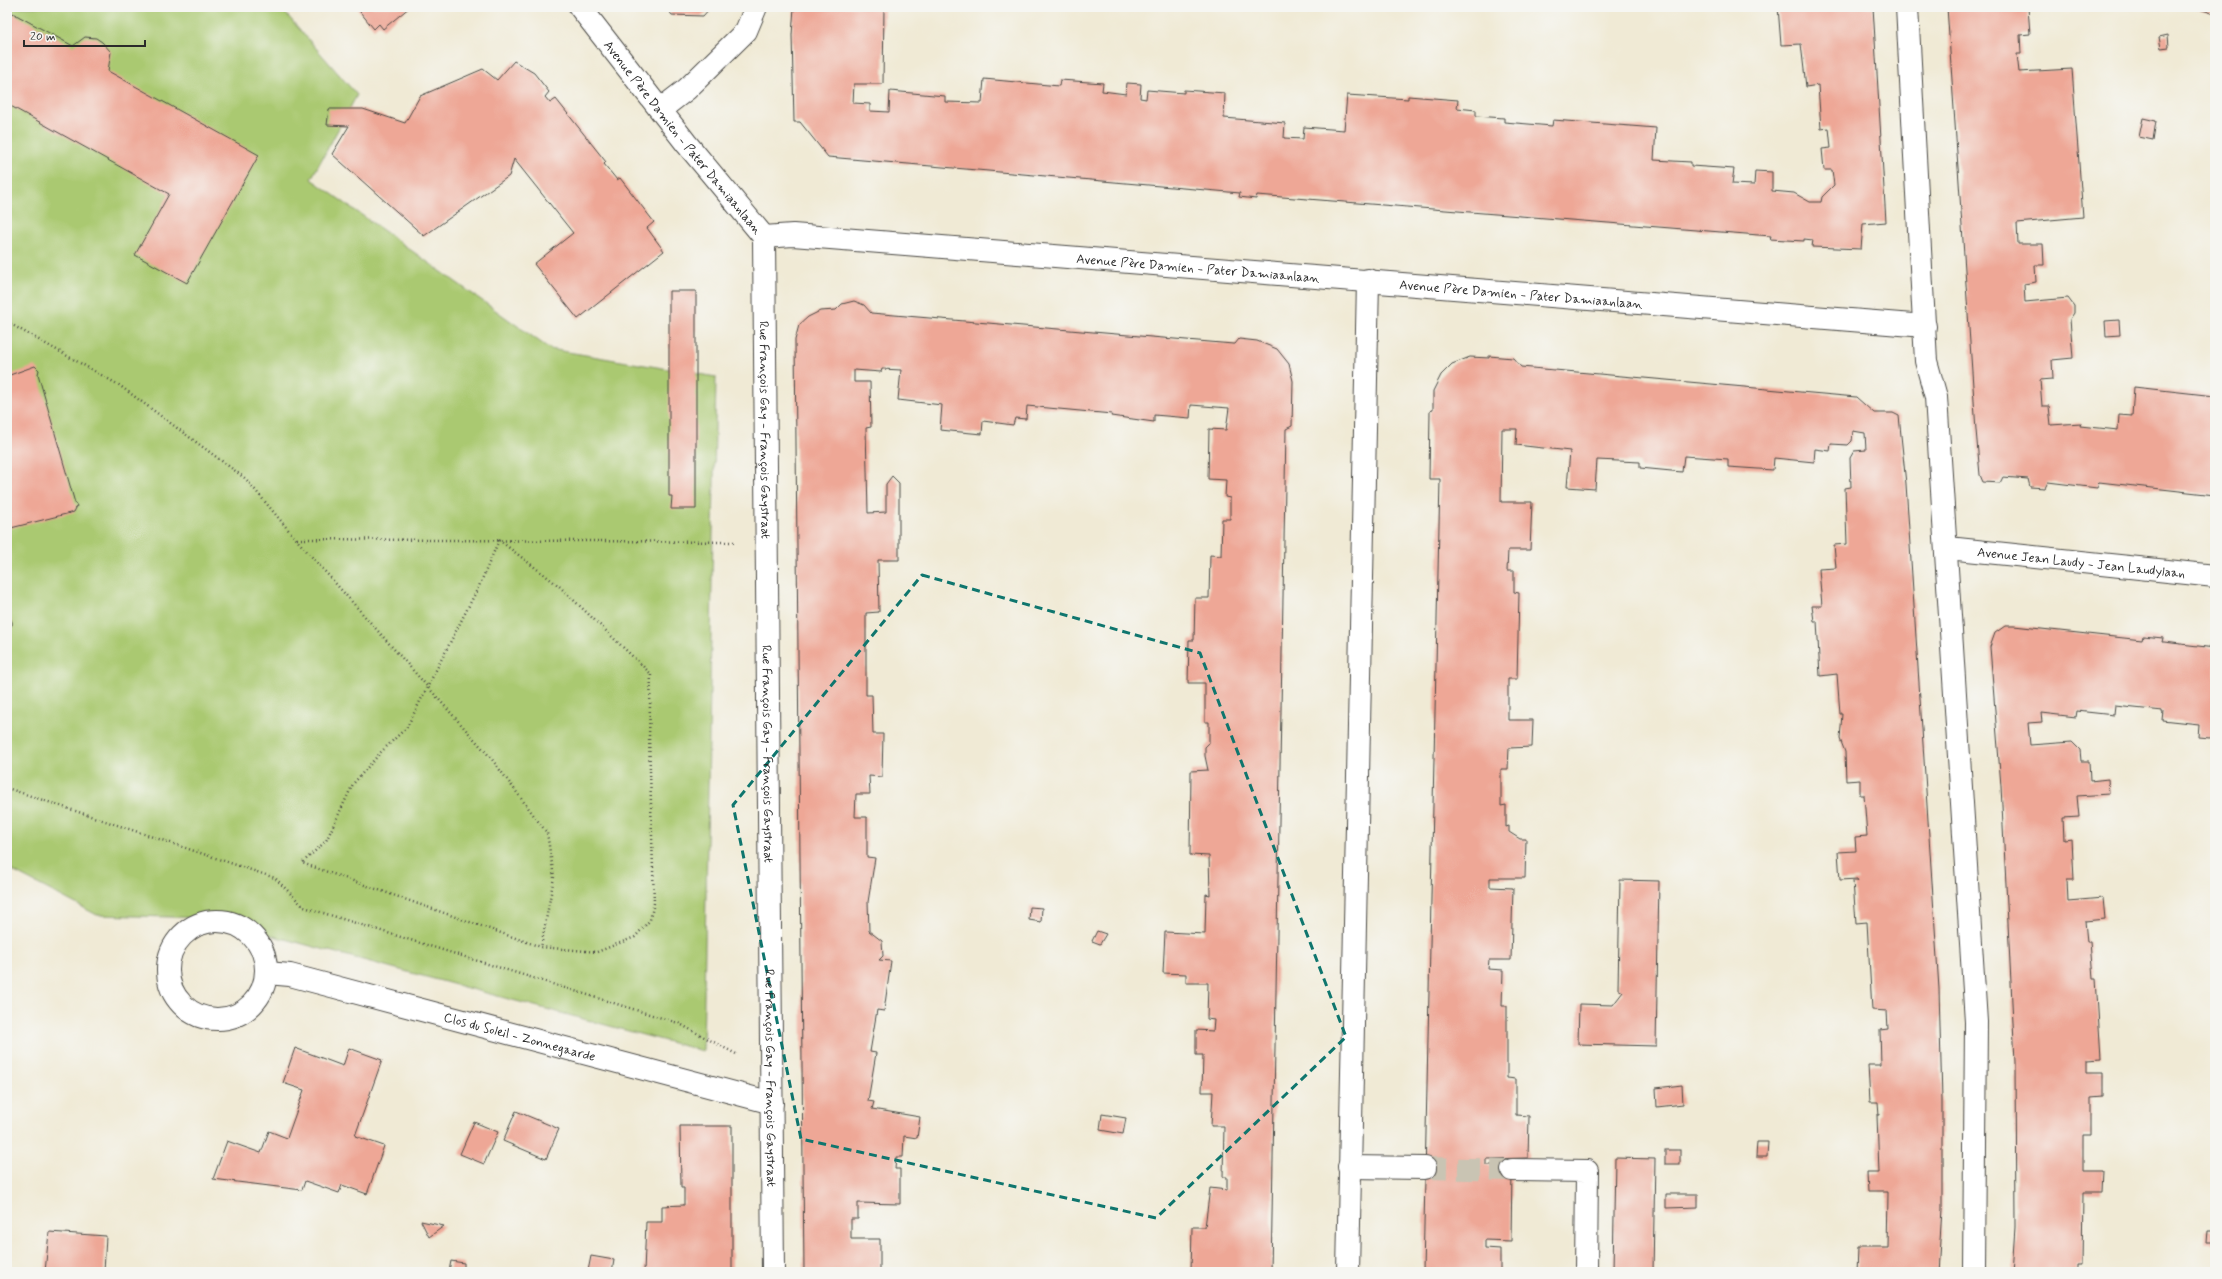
<svg xmlns="http://www.w3.org/2000/svg" width="2222" height="1279" viewBox="0 0 2222 1279" font-family="Mynerve,sans-serif">
<style>
.green{fill:#aac971;stroke:#6a7a4e}
.building{fill:#eea796}
.lines{fill:none;stroke-linecap:round;stroke-linejoin:round}
.minor-tunnel{stroke:#c9c4b3;stroke-width:22;stroke-dasharray:22 11;stroke-linecap:butt}
.minor-casing{stroke:#494844;stroke-width:24}
.path{stroke:#494844;stroke-width:2.5;stroke-dasharray:1 3;stroke-linecap:butt}
.minor{stroke:#fff;stroke-width:22}
.marked{fill:none;stroke:#0f766e;stroke-width:3;stroke-dasharray:8 5;stroke-linejoin:round}
.labels{text-anchor:middle;stroke-width:4;stroke-linejoin:round;paint-order:stroke}
.street-label{font-size:13px;fill:#2b2b2b;stroke:#f6f6f2}
</style>
<rect width="100%" height="100%" fill="#f6f6f2"/>
<filter id="ink" filterUnits="userSpaceOnUse"><feTurbulence type="fractalNoise" baseFrequency=".025" numOctaves="2"/><feDisplacementMap in="SourceGraphic" scale="8" xChannelSelector="R" yChannelSelector="G"/><feConvolveMatrix kernelMatrix="1 2 1 2 8 2 1 2 1" color-interpolation-filters="sRGB"/></filter>
<filter id="wash" filterUnits="userSpaceOnUse"><feTurbulence type="fractalNoise" baseFrequency=".012" numOctaves="4" result="noise"/><feDisplacementMap in="SourceGraphic" scale="16" xChannelSelector="R" yChannelSelector="G"/><feGaussianBlur stdDeviation="0.9" result="paint"/><feColorMatrix in="noise" values="0 0 0 0 0 0 0 0 0 0 0 0 0 0 0 0 0 1.4 0 .05"/><feComposite in="paint" operator="in"/></filter>
<g filter="url(#wash)">
<rect width="100%" height="100%" fill="#f0ead5"/>
<path class="green" d="M 7,7 L 280,7 L 357,95 L 311,179 L 550,349 L 716,377 L 703,1051 L 206,918 L 97,915 L 7,868 Z"/>
<g id="blocks">
<g class="building">
<path d="M 356,7 L 410,7 L 383,29 L 379,24 L 374,29 Z"/>
<path d="M 665,7 L 711,7 L 703,16 L 672,15 Z"/>
<path d="M 794,7 L 884,7 L 883,84 L 854,84 L 853,103 L 870,104 L 870,111 L 889,112 L 890,91 L 945,96 L 945,102 L 982,103 L 984,79 L 1059,86 L 1060,80 L 1103,83 L 1102,91 L 1126,94 L 1127,83 L 1141,84 L 1140,98 L 1146,99 L 1147,90 L 1184,93 L 1184,90 L 1225,93 L 1224,118 L 1285,123 L 1284,138 L 1303,139 L 1304,127 L 1344,130 L 1347,95 L 1408,99 L 1408,96 L 1458,100 L 1457,108 L 1476,110 L 1476,116 L 1504,118 L 1504,122 L 1552,126 L 1553,120 L 1656,128 L 1654,160 L 1691,162 L 1691,166 L 1734,169 L 1732,184 L 1754,185 L 1755,171 L 1772,172 L 1772,191 L 1794,193 L 1810,202 L 1821,202 L 1822,197 L 1834,185 L 1832,170 L 1824,170 L 1822,149 L 1831,148 L 1829,128 L 1821,129 L 1818,85 L 1806,87 L 1801,44 L 1781,45 L 1778,7 L 1873,7 L 1886,222 L 1863,224 L 1861,249 L 1812,247 L 1813,240 L 1804,239 L 1804,241 L 1770,239 L 1771,236 L 1257,195 L 1256,199 L 1239,197 L 1240,193 L 828,157 L 800,122 L 794,122 L 792,35 Z"/>
<path d="M 1947,7 L 2028,7 L 2030,34 L 2020,35 L 2021,54 L 2017,54 L 2019,72 L 2072,69 L 2083,217 L 2017,223 L 2018,244 L 2043,244 L 2044,265 L 2035,265 L 2036,282 L 2024,284 L 2025,302 L 2068,298 L 2074,306 L 2074,313 L 2070,319 L 2073,358 L 2052,360 L 2053,379 L 2040,380 L 2042,406 L 2049,406 L 2051,425 L 2081,423 L 2080,426 L 2118,430 L 2119,415 L 2132,416 L 2134,387 L 2215,396 L 2215,495 L 2099,482 L 2097,488 L 2048,482 L 2045,488 L 2030,487 L 2028,479 L 2003,477 L 2000,483 L 1983,482 L 1980,475 L 1976,430 Z"/>
<path d="M 2193,7 L 2215,7 L 2215,14 Z"/>
<path d="M 7,10 L 73,46 L 85,37 L 96,38 L 102,42 L 111,52 L 108,71 L 259,155 L 187,283 L 135,255 L 169,194 L 7,104 Z"/>
<path d="M 2168,35 L 2169,47 L 2161,48 L 2159,37 Z"/>
<path d="M 514,61 L 534,73 L 549,92 L 545,97 L 550,103 L 556,99 L 606,162 L 604,164 L 617,180 L 620,178 L 654,222 L 647,228 L 664,251 L 578,319 L 534,264 L 573,233 L 514,159 L 509,176 L 424,236 L 332,154 L 349,126 L 327,125 L 329,109 L 363,109 L 405,123 L 420,96 L 483,69 L 497,80 Z"/>
<path d="M 2143,118 L 2156,121 L 2153,140 L 2139,137 Z"/>
<path d="M 669,291 L 696,291 L 696,509 L 671,509 L 672,496 L 669,496 Z"/>
<path d="M 854,301 L 864,305 L 871,313 L 1233,344 L 1235,344 L 1239,339 L 1257,341 L 1277,349 L 1289,364 L 1293,381 L 1292,426 L 1286,429 L 1271,1272 L 1191,1272 L 1192,1227 L 1205,1227 L 1210,1188 L 1227,1190 L 1227,1177 L 1223,1177 L 1224,1126 L 1211,1126 L 1213,1092 L 1202,1092 L 1203,1055 L 1196,1055 L 1196,1030 L 1213,1031 L 1214,1020 L 1207,1019 L 1208,983 L 1186,983 L 1186,974 L 1163,973 L 1165,932 L 1205,934 L 1206,894 L 1210,895 L 1209,856 L 1190,855 L 1191,771 L 1208,770 L 1205,756 L 1205,747 L 1209,743 L 1209,722 L 1205,722 L 1205,683 L 1188,683 L 1189,640 L 1194,640 L 1195,598 L 1209,598 L 1210,555 L 1221,556 L 1222,519 L 1230,519 L 1230,498 L 1225,497 L 1226,480 L 1208,479 L 1209,429 L 1226,430 L 1229,408 L 1191,405 L 1190,418 L 1154,415 L 1154,422 L 1111,416 L 1112,414 L 1027,406 L 1026,419 L 1015,418 L 1013,425 L 983,421 L 982,434 L 940,430 L 942,405 L 898,400 L 901,370 L 882,369 L 881,372 L 854,370 L 854,382 L 870,382 L 871,427 L 866,428 L 868,513 L 886,512 L 886,484 L 892,476 L 899,483 L 899,560 L 878,560 L 879,612 L 866,613 L 866,695 L 872,695 L 873,734 L 883,734 L 882,777 L 869,776 L 870,794 L 856,794 L 855,817 L 867,817 L 867,857 L 875,858 L 868,902 L 869,931 L 882,941 L 883,956 L 879,960 L 891,961 L 884,1011 L 877,1010 L 870,1052 L 876,1053 L 868,1101 L 874,1102 L 872,1109 L 920,1117 L 917,1138 L 904,1136 L 903,1157 L 896,1157 L 895,1169 L 900,1169 L 900,1204 L 858,1203 L 858,1219 L 851,1219 L 851,1239 L 880,1239 L 880,1272 L 804,1272 L 795,340 L 799,325 L 808,317 L 820,311 L 836,310 L 842,304 Z"/>
<path d="M 2119,320 L 2120,335 L 2106,336 L 2105,321 Z"/>
<path d="M 1489,356 L 1513,358 L 1521,367 L 1856,397 L 1874,413 L 1893,413 L 1899,416 L 1906,484 L 1939,989 L 1942,1100 L 1942,1209 L 1938,1272 L 1857,1272 L 1858,1247 L 1887,1247 L 1888,1192 L 1868,1192 L 1867,1173 L 1879,1173 L 1877,1115 L 1879,1115 L 1878,1102 L 1870,1102 L 1868,1065 L 1881,1065 L 1880,1030 L 1888,1029 L 1887,1011 L 1872,1010 L 1867,922 L 1856,923 L 1853,881 L 1858,881 L 1857,879 L 1840,880 L 1838,852 L 1856,851 L 1855,837 L 1867,836 L 1864,795 L 1860,795 L 1860,780 L 1846,781 L 1845,752 L 1840,739 L 1842,714 L 1840,714 L 1837,674 L 1820,676 L 1817,621 L 1814,621 L 1812,606 L 1822,606 L 1819,569 L 1836,568 L 1834,545 L 1847,544 L 1845,488 L 1851,487 L 1850,458 L 1854,451 L 1866,450 L 1865,433 L 1853,431 L 1852,441 L 1848,445 L 1831,444 L 1830,451 L 1815,449 L 1814,462 L 1774,458 L 1773,470 L 1728,467 L 1728,459 L 1684,456 L 1682,472 L 1640,468 L 1640,462 L 1597,460 L 1595,489 L 1567,487 L 1570,451 L 1516,445 L 1517,429 L 1502,429 L 1501,502 L 1532,502 L 1530,550 L 1508,550 L 1507,571 L 1514,571 L 1514,592 L 1519,593 L 1517,679 L 1508,679 L 1508,720 L 1533,720 L 1532,747 L 1509,748 L 1508,769 L 1501,769 L 1501,806 L 1506,805 L 1506,827 L 1509,826 L 1509,832 L 1520,839 L 1526,839 L 1525,878 L 1490,878 L 1490,887 L 1513,888 L 1512,923 L 1511,960 L 1489,960 L 1488,969 L 1503,970 L 1502,1006 L 1507,1006 L 1507,1078 L 1516,1079 L 1516,1115 L 1529,1116 L 1528,1158 L 1486,1159 L 1486,1165 L 1511,1165 L 1512,1170 L 1511,1241 L 1485,1240 L 1485,1248 L 1500,1249 L 1500,1270 L 1503,1272 L 1423,1272 L 1440,479 L 1429,479 L 1430,411 L 1433,410 L 1433,391 L 1441,375 L 1452,364 L 1470,357 L 1489,358 Z"/>
<path d="M 35,366 L 39,370 L 38,374 L 75,503 L 77,506 L 74,512 L 7,529 L 7,376 Z"/>
<path d="M 7,611 L 12,622 L 12,625 L 8,628 Z"/>
<path d="M 2005,626 L 2014,626 L 2142,640 L 2143,636 L 2163,638 L 2162,642 L 2164,642 L 2215,648 L 2215,722 L 2213,735 L 2210,738 L 2198,737 L 2199,724 L 2162,720 L 2163,711 L 2115,706 L 2114,715 L 2077,711 L 2076,717 L 2041,713 L 2042,722 L 2028,723 L 2030,745 L 2072,742 L 2080,750 L 2081,761 L 2089,761 L 2090,781 L 2108,779 L 2109,794 L 2077,796 L 2079,817 L 2063,818 L 2064,840 L 2072,839 L 2074,880 L 2067,880 L 2068,901 L 2103,898 L 2105,919 L 2085,921 L 2087,942 L 2090,942 L 2093,979 L 2096,979 L 2101,1058 L 2086,1059 L 2086,1072 L 2103,1072 L 2103,1096 L 2091,1097 L 2091,1135 L 2083,1135 L 2083,1170 L 2103,1170 L 2102,1193 L 2083,1193 L 2082,1264 L 2077,1264 L 2077,1272 L 2013,1272 L 2016,1227 L 2015,1061 L 2001,786 L 1990,647 L 1995,633 Z"/>
<path d="M 1620,880 L 1659,881 L 1656,1046 L 1578,1044 L 1579,1004 L 1613,1005 L 1623,992 L 1618,989 Z"/>
<path d="M 1030,907 L 1042,908 L 1041,922 L 1029,920 Z"/>
<path d="M 1097,931 L 1106,934 L 1100,944 L 1092,941 Z"/>
<path d="M 295,1048 L 343,1066 L 349,1048 L 382,1060 L 355,1136 L 384,1146 L 367,1194 L 342,1185 L 339,1193 L 305,1181 L 302,1190 L 213,1179 L 227,1141 L 261,1153 L 269,1131 L 287,1138 L 304,1090 L 283,1083 Z"/>
<path d="M 1682,1085 L 1683,1104 L 1657,1107 L 1656,1088 Z"/>
<path d="M 516,1111 L 559,1129 L 546,1159 L 503,1141 Z"/>
<path d="M 1102,1114 L 1126,1118 L 1123,1134 L 1100,1130 Z"/>
<path d="M 474,1122 L 498,1132 L 484,1164 L 460,1154 Z"/>
<path d="M 680,1126 L 732,1126 L 732,1272 L 644,1272 L 646,1222 L 662,1222 L 662,1206 L 684,1205 L 684,1188 L 681,1188 L 681,1186 Z"/>
<path d="M 1757,1142 L 1768,1142 L 1767,1157 L 1756,1157 Z"/>
<rect x="1665" y="1150" width="15" height="14"/>
<path d="M 1615,1158 L 1655,1159 L 1653,1272 L 1613,1272 Z"/>
<path d="M 1666,1194 L 1698,1194 L 1698,1207 L 1666,1208 Z"/>
<path d="M 421,1221 L 444,1226 L 429,1237 Z"/>
<path d="M 2206,1230 L 2215,1230 L 2215,1243 L 2205,1243 Z"/>
<path d="M 49,1232 L 106,1236 L 104,1272 L 45,1272 Z"/>
<path d="M 591,1256 L 614,1260 L 612,1272 L 588,1271 Z"/>
<path d="M 451,1261 L 464,1263 L 464,1272 L 449,1271 Z"/>
</g>
</g>
</g>
<g filter="url(#ink)">
<use href="#blocks" fill-opacity="0" stroke="#494844" stroke-width="1"/>
<g class="lines">
<path class="minor-tunnel" d="M 1425,1168 L 1512,1170"/>
<g class="minor-casing">
<g id="minor">
<path id="s1" d="M 580,7 L 686,143 L 764,237 L 793,235 L 1925,326"/>
<path d="M 1907,7 L 1926,361 L 1936,397 L 1976,1022 L 1974,1272"/>
<path d="M 661,109 L 687,89 L 746,31 L 756,7"/>
<path id="s2" d="M 764,237 L 773,1272"/>
<path id="s3" d="M 1948,548 L 2215,576"/>
<circle cx="217" cy="970" r="49"/>
<path id="s4" d="M 267,973 L 290,975 L 772,1103"/>
<path d="M 1349,1167 L 1425,1168"/>
<path d="M 1512,1170 L 1587,1171 L 1586,1272"/>
<path d="M 1348,1272 L 1368,280"/>
</g>
</g>
<g class="path">
<path d="M 7,322 L 119,385 L 246,479 L 296,539 L 491,758 L 547,833 L 554,877 L 541,947"/>
<path d="M 297,539 L 734,542"/>
<path d="M 499,540 L 559,586 L 651,674 L 649,737 L 654,903 L 650,920 L 635,937 L 597,952 L 541,947 L 302,863 L 326,841 L 353,784 L 381,752 L 407,727 L 480,584 Z"/>
<path d="M 7,788 L 275,878 L 304,907 L 678,1023 L 738,1055"/>
</g>
<use href="#minor" class="minor"/>
</g>
</g>
<path class="marked" d="M 922,575 L 1200,653 L 1346,1037 L 1156,1218 L 801,1139 L 733,805 Z"/>
<g class="labels">
<g class="street-label">
<text dy="5" stroke="none"><textPath href="#s1" startOffset="166">Avenue Père Damien - Pater Damiaanlaan</textPath></text>
<text dy="5" stroke="none"><textPath href="#s1" startOffset="730">Avenue Père Damien - Pater Damiaanlaan</textPath></text>
<text dy="5" stroke="none"><textPath href="#s1" startOffset="1054">Avenue Père Damien - Pater Damiaanlaan</textPath></text>
<text dy="5" stroke="none"><textPath href="#s2" startOffset="193">Rue François Gay - François Gaystraat</textPath></text>
<text dy="5" stroke="none"><textPath href="#s3" startOffset="134">Avenue Jean Laudy - Jean Laudylaan</textPath></text>
<text dy="5" stroke="none"><textPath href="#s2" startOffset="517">Rue François Gay - François Gaystraat</textPath></text>
<text dy="5" stroke="none"><textPath href="#s4" startOffset="261">Clos du Soleil - Zonnegaarde</textPath></text>
<text dy="5" stroke="none"><textPath href="#s2" startOffset="841">Rue François Gay - François Gaystraat</textPath></text>
</g>
</g>
<rect width="2222" height="1279" fill="none" stroke="#f6f6f2" stroke-width="24"/>
<path d="M24 40v6h121v-6" fill="none" stroke="#2b2b2b" stroke-width="2"/>
<text x="30" y="40" font-size="12" fill="#2b2b2b" stroke="#f6f6f2" stroke-width="3" paint-order="stroke">20 m</text>
</svg>
